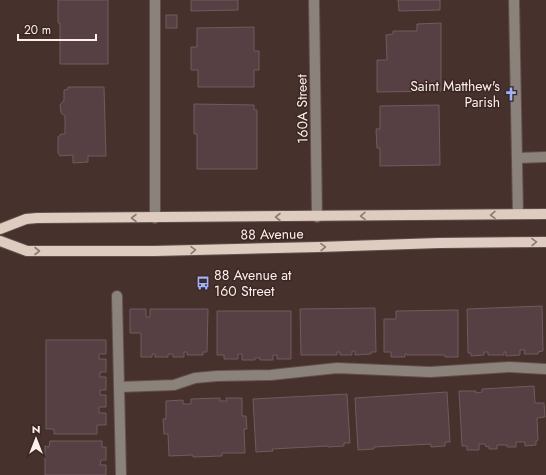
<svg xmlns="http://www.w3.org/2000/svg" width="546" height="475" viewBox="0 0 546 475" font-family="Jost,sans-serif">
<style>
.building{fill:#574044;stroke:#725a5d}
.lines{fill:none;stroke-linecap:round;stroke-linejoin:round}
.minor-casing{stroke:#634f4b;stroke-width:12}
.major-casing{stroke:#634f4b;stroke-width:12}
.minor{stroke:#8a827b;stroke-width:10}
.major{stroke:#ddccbf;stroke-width:10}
.oneway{stroke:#8c7a71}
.labels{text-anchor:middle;stroke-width:3;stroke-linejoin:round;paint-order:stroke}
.poi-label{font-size:14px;fill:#fdefec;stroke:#3b2723;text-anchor:end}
.street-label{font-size:14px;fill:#fdefec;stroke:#3b2723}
</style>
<rect width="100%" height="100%" fill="#46312c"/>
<g class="building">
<path d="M 58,0 L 108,0 L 108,64 L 60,64 L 60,23 L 58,23 Z"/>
<path d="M 191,0 L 238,0 L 238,10 L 191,11 Z"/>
<path d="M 398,0 L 440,0 L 440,10 L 399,11 Z"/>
<rect x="166" y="15" width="11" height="13"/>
<path d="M 441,23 L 441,91 L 377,92 L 377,60 L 387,60 L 386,35 L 393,34 L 393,31 L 417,31 L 417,24 Z"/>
<path d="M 254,27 L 254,51 L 259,51 L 259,70 L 254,70 L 254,87 L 198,87 L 198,70 L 191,70 L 191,47 L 197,47 L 197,28 Z"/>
<path d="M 68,87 L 104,87 L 106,156 L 88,156 L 88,162 L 73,163 L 73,155 L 60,156 L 58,153 L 58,137 L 61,134 L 65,134 L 65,116 L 61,113 L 60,105 L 64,100 L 64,90 L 68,89 Z"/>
<path d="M 194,104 L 254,105 L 254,110 L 257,110 L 257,169 L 197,169 L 197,134 L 194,134 Z"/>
<path d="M 439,105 L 440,165 L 380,166 L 380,148 L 377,148 L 376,129 L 380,129 L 380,106 Z"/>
<path d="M 542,306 L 543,351 L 538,352 L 538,354 L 524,354 L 525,350 L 520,350 L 520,355 L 506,356 L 506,352 L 504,352 L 504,355 L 488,355 L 488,352 L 484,352 L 484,355 L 471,356 L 471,353 L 468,353 L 467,309 Z"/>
<path d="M 375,308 L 376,352 L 371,352 L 371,354 L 355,355 L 355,351 L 352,351 L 352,355 L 340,355 L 340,352 L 337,352 L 337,355 L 301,355 L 300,309 Z"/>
<path d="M 130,309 L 146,309 L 146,317 L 150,317 L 150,309 L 208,309 L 207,352 L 203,352 L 203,355 L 187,355 L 187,352 L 184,352 L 184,357 L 173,357 L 173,354 L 168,354 L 168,357 L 155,357 L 155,354 L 152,354 L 152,357 L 141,357 L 141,333 L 130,333 Z"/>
<path d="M 458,310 L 458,357 L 445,357 L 445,355 L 407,355 L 407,354 L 405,354 L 405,357 L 391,357 L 391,352 L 384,352 L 384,319 L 396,319 L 396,311 Z"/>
<path d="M 217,311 L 291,311 L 291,359 L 277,359 L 277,355 L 273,355 L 273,360 L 260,360 L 260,358 L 255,358 L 255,360 L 242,360 L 242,354 L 238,354 L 238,359 L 224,359 L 224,355 L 217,355 Z"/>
<path d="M 46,340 L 106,340 L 106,354 L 99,354 L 99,359 L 106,359 L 106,372 L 100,372 L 100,377 L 106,377 L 106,390 L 100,390 L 100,395 L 106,395 L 106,407 L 99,407 L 99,413 L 106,413 L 106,425 L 97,425 L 97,434 L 54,434 L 54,429 L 46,429 Z"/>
<path d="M 534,386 L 535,403 L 544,403 L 545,417 L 537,418 L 538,440 L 536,441 L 536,445 L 525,446 L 525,442 L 516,442 L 516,447 L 507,447 L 507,445 L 497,445 L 497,449 L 489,449 L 489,446 L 486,447 L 485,444 L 479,444 L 479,450 L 467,450 L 467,446 L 462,446 L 459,391 L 476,391 L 476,393 L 482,392 L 482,389 Z"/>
<path d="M 447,392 L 450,442 L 445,442 L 445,446 L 431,447 L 431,444 L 374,447 L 374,449 L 358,450 L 355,398 Z"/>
<path d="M 347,394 L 350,443 L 344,443 L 344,446 L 328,447 L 328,446 L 272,449 L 273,451 L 256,452 L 253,399 Z"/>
<path d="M 220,398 L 220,401 L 227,401 L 226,398 L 242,398 L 242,416 L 246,416 L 247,429 L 244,429 L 245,453 L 222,453 L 222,456 L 193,457 L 193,455 L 169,456 L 168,434 L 164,434 L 163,419 L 166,419 L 166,401 L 183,400 L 183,404 L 191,404 L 191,399 Z"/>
<path d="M 50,441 L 102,441 L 102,447 L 106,447 L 106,460 L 101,460 L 100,465 L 106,465 L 106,475 L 45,475 L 45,446 L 49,447 Z"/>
</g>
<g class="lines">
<g class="minor-casing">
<g id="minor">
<path d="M 314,0 L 317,217"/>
<path d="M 514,0 L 518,214"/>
<path d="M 517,158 L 546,157"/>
<path d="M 155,218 L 155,0"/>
<path d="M 117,296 L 121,475"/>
<path d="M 120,387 L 174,385 L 195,378 L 217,376 L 271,375 L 337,368 L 430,372 L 509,367 L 546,369"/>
</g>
</g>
<g class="major-casing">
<g id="major">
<path d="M 0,229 L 26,219 L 37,218 L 546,214"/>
<path d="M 0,241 L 27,251 L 154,251 L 319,247 L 439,243 L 546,242"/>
</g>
</g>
<use href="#minor" class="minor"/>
<use href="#major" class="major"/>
</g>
<defs><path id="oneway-chevron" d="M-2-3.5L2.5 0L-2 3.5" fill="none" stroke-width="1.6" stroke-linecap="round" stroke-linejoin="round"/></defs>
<g class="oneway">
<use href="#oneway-chevron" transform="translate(493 215) rotate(179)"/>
<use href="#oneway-chevron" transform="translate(363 216) rotate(179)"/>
<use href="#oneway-chevron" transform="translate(278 217) rotate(180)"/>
<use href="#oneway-chevron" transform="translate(134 218) rotate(180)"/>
<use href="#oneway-chevron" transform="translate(534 242) rotate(-1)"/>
<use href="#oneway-chevron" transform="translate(323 247) rotate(-2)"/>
<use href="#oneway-chevron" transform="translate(193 250) rotate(-1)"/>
<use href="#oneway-chevron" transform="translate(37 251)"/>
</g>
<defs>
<g id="church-bare" transform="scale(1.08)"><path d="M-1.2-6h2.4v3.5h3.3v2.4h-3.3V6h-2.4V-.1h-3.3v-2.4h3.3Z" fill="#9fb3fd" stroke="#3b2723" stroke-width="2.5" paint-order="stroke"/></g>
<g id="bus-bare" transform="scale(1.08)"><path d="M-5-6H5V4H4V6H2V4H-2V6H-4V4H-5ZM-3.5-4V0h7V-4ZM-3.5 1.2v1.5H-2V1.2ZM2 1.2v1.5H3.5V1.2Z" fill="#9fb3fd" stroke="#3b2723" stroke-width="2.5" paint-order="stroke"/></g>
</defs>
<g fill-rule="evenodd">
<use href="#church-bare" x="511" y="94"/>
<use href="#bus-bare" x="203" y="283"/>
</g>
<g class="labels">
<g class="poi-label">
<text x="500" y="91">Saint Matthew's<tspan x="500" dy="16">Parish</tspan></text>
<text x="214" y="280" text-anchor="start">88 Avenue at<tspan x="214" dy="16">160 Street</tspan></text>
</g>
<g class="street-label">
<text transform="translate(302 109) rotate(-91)" y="5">160A Street</text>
<text transform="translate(272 234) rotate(-1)" y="5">88 Avenue</text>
</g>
</g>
<g transform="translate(36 439)" stroke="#3b2723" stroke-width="3" paint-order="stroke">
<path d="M0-3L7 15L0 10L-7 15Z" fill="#fdefec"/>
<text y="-6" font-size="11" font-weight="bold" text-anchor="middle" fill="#fdefec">N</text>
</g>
<path d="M18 34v6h78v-6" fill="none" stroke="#fdefec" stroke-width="2"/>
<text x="24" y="34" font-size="12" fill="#fdefec" stroke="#3b2723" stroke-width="3" paint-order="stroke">20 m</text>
</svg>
